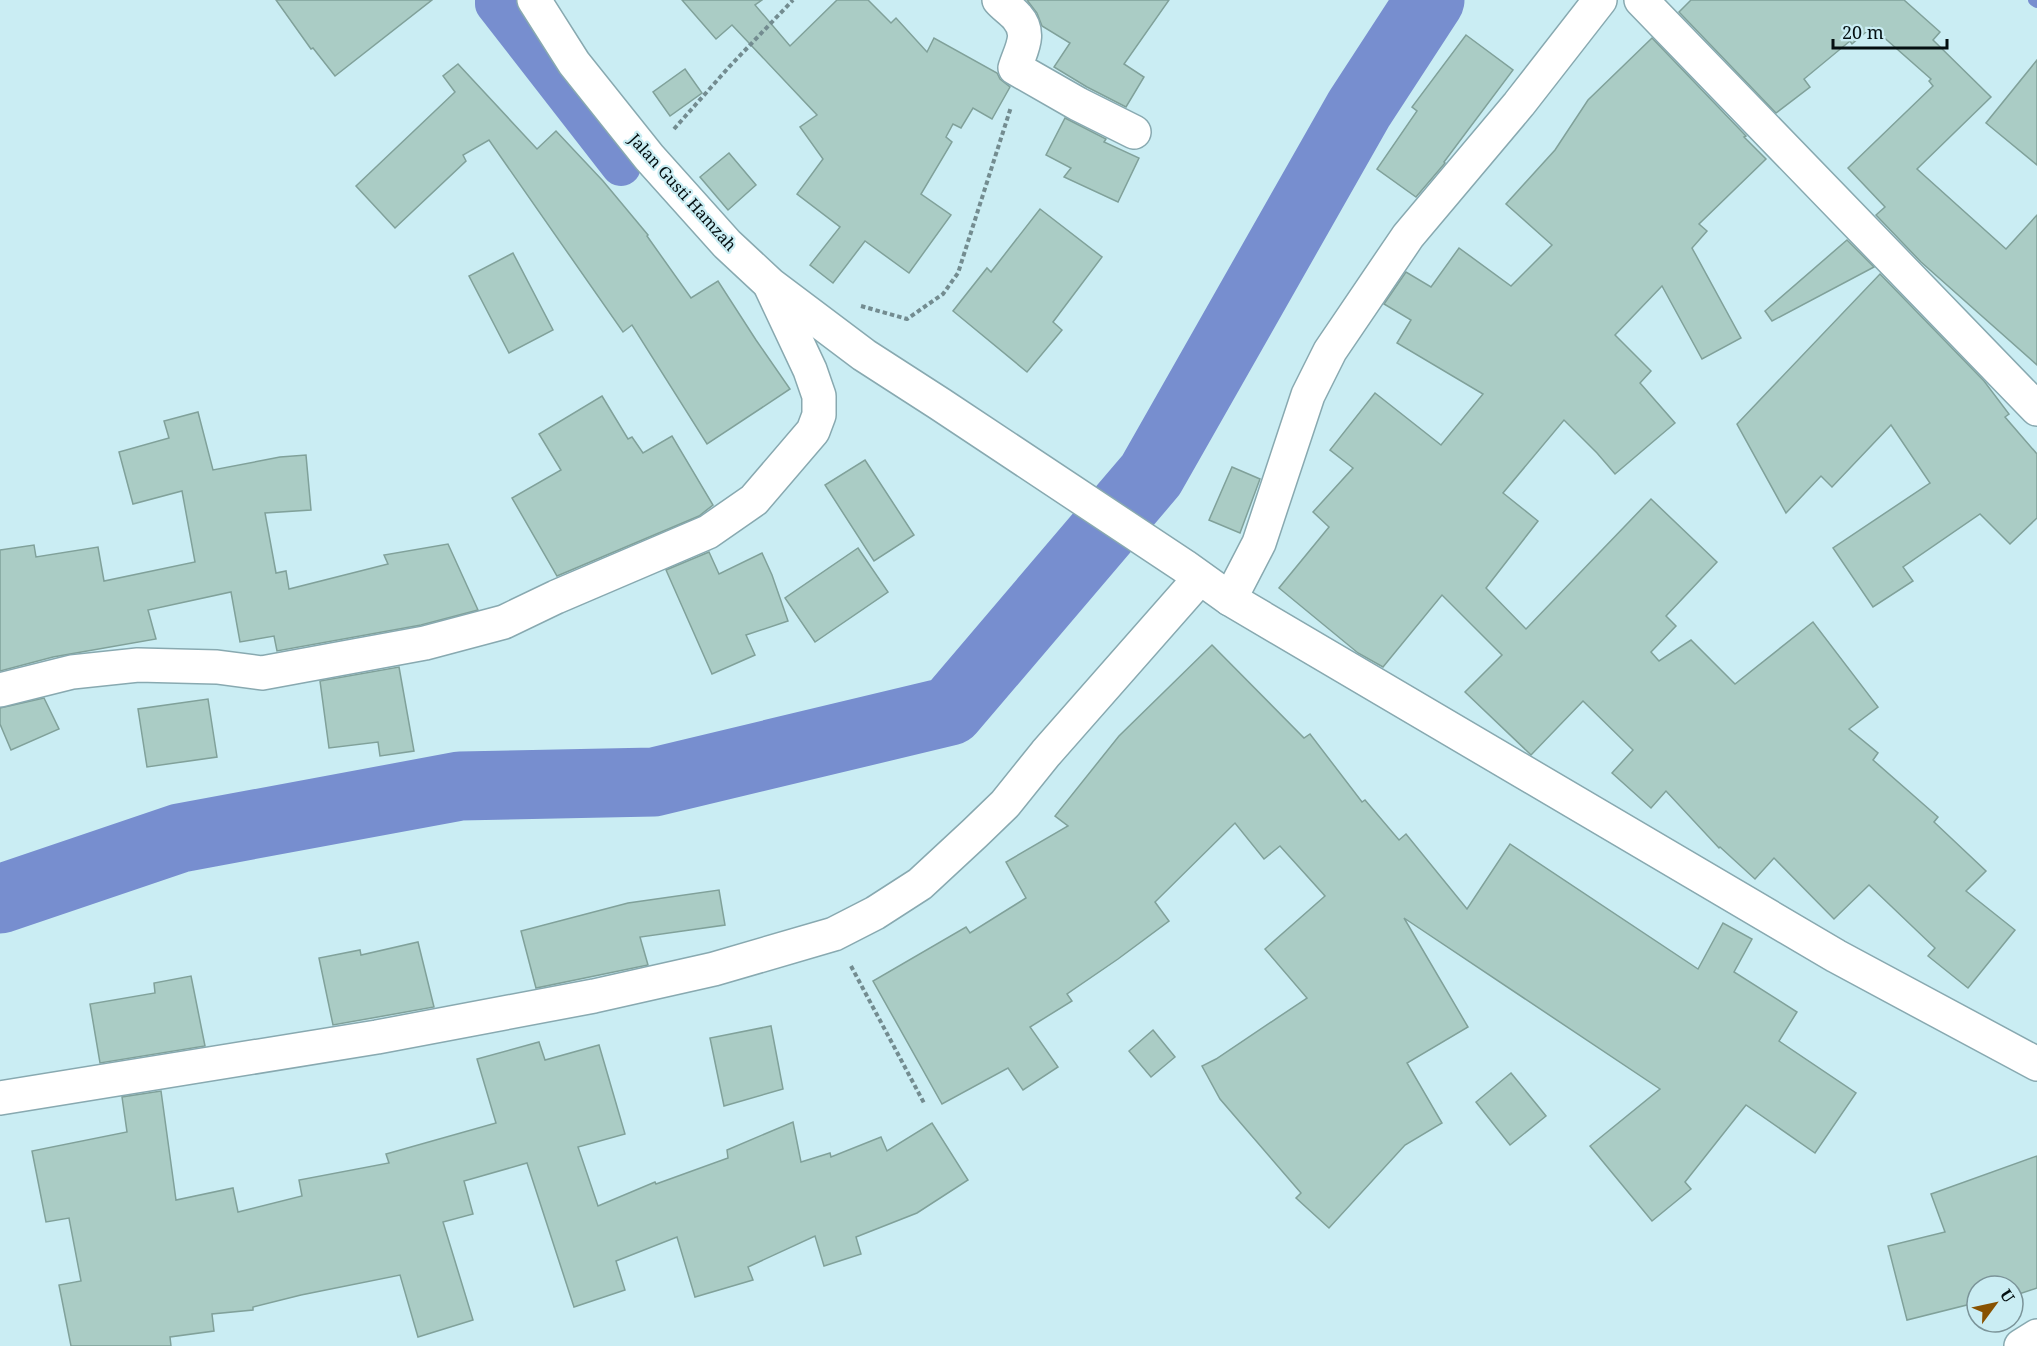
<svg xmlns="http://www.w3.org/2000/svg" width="2037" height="1346" viewBox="0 0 2037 1346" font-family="'Noto Serif',serif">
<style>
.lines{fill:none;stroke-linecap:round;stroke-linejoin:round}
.stream{stroke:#778ecf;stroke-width:12}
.canal{stroke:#778ecf;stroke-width:40}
.river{stroke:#778ecf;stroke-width:69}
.building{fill:#aaccc5;stroke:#80a19a;stroke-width:1.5}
.minor-casing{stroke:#88a9b0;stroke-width:36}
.path{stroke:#738c90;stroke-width:4;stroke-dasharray:4.5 3;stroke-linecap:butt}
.minor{stroke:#fff;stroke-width:33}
.labels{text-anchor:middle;stroke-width:4.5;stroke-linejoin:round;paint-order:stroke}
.street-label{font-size:16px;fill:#040f11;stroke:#caedf3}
</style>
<rect width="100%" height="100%" fill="#caedf3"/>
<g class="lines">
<path class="stream" d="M 2034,0 L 2037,2"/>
<path class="canal" d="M 495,0 L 495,4 L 621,166"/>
<path class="river" d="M 0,899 L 180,838 L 460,786 L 654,782 L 950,711 L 1151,475 L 1359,109 L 1430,0"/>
</g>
<g class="building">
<path d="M 276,0 L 432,0 L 335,76 L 313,48 L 311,49 Z"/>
<path d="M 682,0 L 762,0 L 755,5 L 790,46 L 837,0 L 868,0 L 891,23 L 896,18 L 927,52 L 934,38 L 997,73 L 1000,79 L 1010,87 L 992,119 L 973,108 L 961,128 L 953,124 L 946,137 L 952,142 L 921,194 L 951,215 L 909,273 L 865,241 L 833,283 L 810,265 L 840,227 L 797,194 L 823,159 L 800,127 L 817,115 L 732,25 L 716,39 Z"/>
<path d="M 1027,0 L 1169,0 L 1124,64 L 1144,77 L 1126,107 L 1087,87 L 1054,67 L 1070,43 L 1042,26 L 1037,13 Z"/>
<path d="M 1691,0 L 1904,0 L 1940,32 L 1933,40 L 1991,97 L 1917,169 L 2006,249 L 2037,215 L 2037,365 L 1921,262 L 1876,215 L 1885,207 L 1848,168 L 1933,86 L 1929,81 L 1931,79 L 1872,27 L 1852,44 L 1850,41 L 1804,79 L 1810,87 L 1776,113 L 1679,12 Z"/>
<path d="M 1466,35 L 1513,70 L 1444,162 L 1445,163 L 1416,197 L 1377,169 L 1417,111 L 1412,107 Z"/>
<path d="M 1652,38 L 1746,136 L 1744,137 L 1766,159 L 1699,224 L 1707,231 L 1692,248 L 1741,338 L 1702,359 L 1662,286 L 1615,335 L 1651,371 L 1640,383 L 1675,423 L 1615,474 L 1597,453 L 1564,420 L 1503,493 L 1538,521 L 1486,588 L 1526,629 L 1651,499 L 1717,562 L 1666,616 L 1676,626 L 1651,652 L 1659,661 L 1691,640 L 1735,684 L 1813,622 L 1878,707 L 1849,729 L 1878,753 L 1873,760 L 1938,817 L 1934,822 L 1986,871 L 1966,891 L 2015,930 L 1968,988 L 1928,956 L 1935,948 L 1869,885 L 1834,919 L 1774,858 L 1755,879 L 1720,847 L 1719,848 L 1666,791 L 1651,808 L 1612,773 L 1633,750 L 1583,701 L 1531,755 L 1529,753 L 1465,692 L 1502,655 L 1442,595 L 1383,667 L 1358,653 L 1279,588 L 1329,527 L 1313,512 L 1353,468 L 1330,450 L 1375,393 L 1441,445 L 1483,394 L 1397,343 L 1411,320 L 1384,304 L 1406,272 L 1431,287 L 1459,248 L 1511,286 L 1552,245 L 1506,204 L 1555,150 L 1588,100 Z"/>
<path d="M 2037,60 L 2037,165 L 1986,123 Z"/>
<path d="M 458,64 L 537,149 L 556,131 L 603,181 L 648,235 L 647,236 L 691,298 L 718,281 L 756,340 L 790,389 L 707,444 L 632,325 L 623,332 L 489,140 L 463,155 L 466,161 L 395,228 L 356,186 L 455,92 L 443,76 Z"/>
<path d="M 685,69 L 702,93 L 670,116 L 653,92 Z"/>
<path d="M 1065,118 L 1106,139 L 1104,142 L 1139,158 L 1118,202 L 1064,177 L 1071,168 L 1046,155 Z"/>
<path d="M 729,153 L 756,185 L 728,210 L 700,177 Z"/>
<path d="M 1040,209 L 1102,257 L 1053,322 L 1062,330 L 1027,372 L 953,311 L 987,268 L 991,272 Z"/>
<path d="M 1847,240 L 1874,267 L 1772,321 L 1765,311 Z"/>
<path d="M 513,253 L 553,330 L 509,353 L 469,276 Z"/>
<path d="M 1880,274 L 1984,381 L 2009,414 L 2005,417 L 2037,454 L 2037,518 L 2010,544 L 1980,514 L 1903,567 L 1913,581 L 1873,607 L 1833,548 L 1930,483 L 1891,425 L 1832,487 L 1821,476 L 1786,513 L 1737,424 Z"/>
<path d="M 602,396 L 628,439 L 632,437 L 643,453 L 672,436 L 713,505 L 699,516 L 557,576 L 512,498 L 561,470 L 539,434 Z"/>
<path d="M 198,412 L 213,470 L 280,457 L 306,455 L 311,510 L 265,513 L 276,573 L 286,571 L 289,589 L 388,564 L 384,555 L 448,544 L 478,610 L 421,625 L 277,651 L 274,636 L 240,642 L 231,592 L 148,610 L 156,639 L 53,657 L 0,671 L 0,550 L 34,545 L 36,557 L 98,547 L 104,581 L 195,562 L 182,491 L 133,504 L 119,452 L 169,438 L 164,421 Z"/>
<path d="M 865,460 L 914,535 L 874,561 L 825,485 Z"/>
<path d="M 1232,467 L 1260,479 L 1240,533 L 1209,520 Z"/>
<path d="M 858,548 L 888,592 L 815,642 L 785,598 Z"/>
<path d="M 709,552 L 719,574 L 762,553 L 772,575 L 788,621 L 746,635 L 755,655 L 712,674 L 666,570 Z"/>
<path d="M 1212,645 L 1304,738 L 1310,734 L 1362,802 L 1365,800 L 1399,840 L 1406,834 L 1467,909 L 1510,844 L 1698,969 L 1723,923 L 1752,939 L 1734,972 L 1797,1012 L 1779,1041 L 1856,1093 L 1815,1153 L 1746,1105 L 1685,1182 L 1691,1189 L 1652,1221 L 1590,1146 L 1660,1089 L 1404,918 L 1468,1027 L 1407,1063 L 1442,1123 L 1405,1145 L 1329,1228 L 1296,1198 L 1301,1193 L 1220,1099 L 1202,1066 L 1216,1059 L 1307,998 L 1265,949 L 1325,896 L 1280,846 L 1264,859 L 1235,823 L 1155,902 L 1169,921 L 1118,959 L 1067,994 L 1072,1001 L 1030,1027 L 1058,1067 L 1023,1090 L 1008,1068 L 942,1104 L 873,981 L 966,927 L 970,933 L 1026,898 L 1006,862 L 1068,826 L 1055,816 L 1119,736 Z"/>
<path d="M 399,667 L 414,751 L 380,756 L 378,742 L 329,748 L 320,681 Z"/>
<path d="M 44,698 L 59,729 L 11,750 L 0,724 L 0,708 Z"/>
<path d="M 208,699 L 217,757 L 147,767 L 138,709 Z"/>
<path d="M 719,890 L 725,925 L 640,937 L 648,965 L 536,988 L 521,931 L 628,903 Z"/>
<path d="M 418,942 L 434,1007 L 333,1025 L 319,958 L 360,950 L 361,955 Z"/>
<path d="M 191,976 L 205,1046 L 100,1063 L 90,1004 L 155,993 L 154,983 Z"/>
<path d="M 771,1026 L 783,1089 L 724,1106 L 710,1038 Z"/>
<path d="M 1153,1030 L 1175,1057 L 1151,1077 L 1129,1051 Z"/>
<path d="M 539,1042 L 545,1060 L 599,1045 L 625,1134 L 578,1147 L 598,1206 L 655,1182 L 656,1184 L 728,1158 L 727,1150 L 793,1122 L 801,1162 L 830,1153 L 831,1157 L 881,1137 L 887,1151 L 932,1123 L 968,1180 L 917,1213 L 856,1237 L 861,1254 L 824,1266 L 815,1236 L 748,1267 L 753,1280 L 695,1297 L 677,1237 L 616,1261 L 625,1290 L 574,1307 L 527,1163 L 464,1181 L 473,1214 L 443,1222 L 473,1320 L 418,1337 L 400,1275 L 301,1295 L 253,1307 L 253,1310 L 212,1314 L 214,1331 L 170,1337 L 171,1346 L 71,1346 L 59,1285 L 81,1281 L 69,1218 L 46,1222 L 32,1151 L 127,1132 L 122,1097 L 161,1091 L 176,1200 L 233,1188 L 238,1212 L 302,1196 L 299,1180 L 389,1163 L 386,1154 L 496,1123 L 477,1059 Z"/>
<path d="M 1511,1073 L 1546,1116 L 1510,1145 L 1476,1102 Z"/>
<path d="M 2037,1156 L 2037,1288 L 2013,1296 L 2013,1286 L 1977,1286 L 1977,1309 L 1973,1311 L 1971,1304 L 1907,1320 L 1888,1246 L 1945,1232 L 1931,1194 Z"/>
</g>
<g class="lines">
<g class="minor-casing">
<g id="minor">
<path d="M 534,0 L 574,63 L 649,157 L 727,244 L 771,285 L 864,355 L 940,404 L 1184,566 L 1230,599 L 1836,956 L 2037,1064"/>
<path d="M 999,0 C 1004,6 1012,11 1017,17 C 1032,34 1021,49 1015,68 L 1078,104 L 1134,132"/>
<path d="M 1641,0 L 2037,409"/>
<path d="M 1230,599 L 1259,543 L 1308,395 L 1330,351 L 1408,236 L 1519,104 L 1600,0"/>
<path d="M 0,690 L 72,672 L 138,665 L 217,667 L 262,673 L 425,643 L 504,622 L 556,597 L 708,532 L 754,500 L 813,431 L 819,415 L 819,396 L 810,370 L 771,287"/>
<path d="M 0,1098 L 377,1037 L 594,996 L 714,969 L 834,934 L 875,913 L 920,884 L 975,833 L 1005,804 L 1046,753 L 1200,578"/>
<path d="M 2021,1346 L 2037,1336"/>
</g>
</g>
<g class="path">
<path d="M 674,129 L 729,67 L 793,0"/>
<path d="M 861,306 L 907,319 L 943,294 L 958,273 L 1011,107"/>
<path d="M 851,966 L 924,1103"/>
</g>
<use href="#minor" class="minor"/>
</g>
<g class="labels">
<g class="street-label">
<text transform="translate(683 192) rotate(48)" y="6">Jalan Gusti Hamzah</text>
</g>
</g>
<g transform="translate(1995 1304) rotate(57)"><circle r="28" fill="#caedf3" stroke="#7b9499" stroke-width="1.5"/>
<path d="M0-4.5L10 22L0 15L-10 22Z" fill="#885201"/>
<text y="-9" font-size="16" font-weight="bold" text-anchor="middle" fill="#040f11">U</text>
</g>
<path d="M1833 39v9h114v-9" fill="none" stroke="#040f11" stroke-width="3"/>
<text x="1842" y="39" font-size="18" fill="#040f11" stroke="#caedf3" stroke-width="4.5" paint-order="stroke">20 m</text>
</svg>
